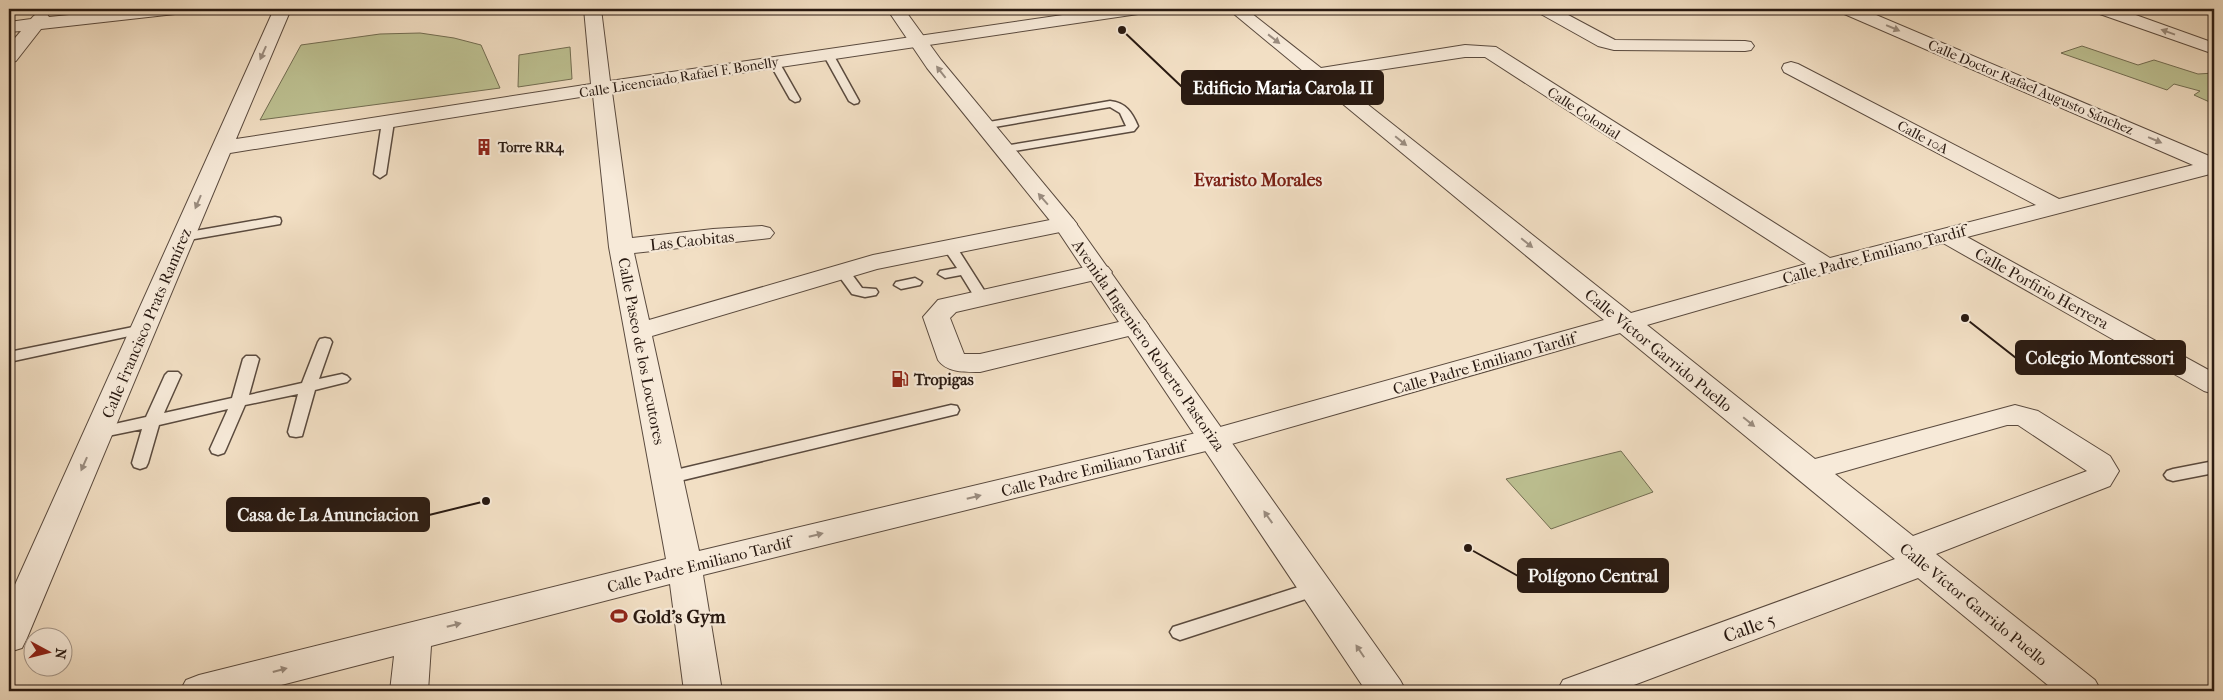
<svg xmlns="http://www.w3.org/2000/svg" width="2223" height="700" viewBox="0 0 2223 700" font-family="'IM FELL French Canon',serif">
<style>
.green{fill:#bdc192;stroke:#726d52}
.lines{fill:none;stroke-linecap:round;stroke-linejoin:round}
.service-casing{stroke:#5a4a3e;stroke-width:3}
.minor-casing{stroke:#5a4a3e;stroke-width:2}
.tertiary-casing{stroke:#5a4a3e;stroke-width:2}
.service{fill:#f7ead9;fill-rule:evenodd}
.minor{fill:#f7ead9;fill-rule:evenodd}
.tertiary{fill:#f7ead9;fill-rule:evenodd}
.oneway{fill:#9a8c7f}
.labels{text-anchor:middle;stroke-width:4.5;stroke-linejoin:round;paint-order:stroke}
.far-street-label{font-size:14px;fill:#281911;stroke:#f7ead9}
.far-poi-label{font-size:14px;font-weight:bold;fill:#281911;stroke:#f7ead9;text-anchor:start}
.street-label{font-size:16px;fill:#281911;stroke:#f7ead9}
.poi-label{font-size:16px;font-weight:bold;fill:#281911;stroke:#f7ead9;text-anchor:start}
.neighbourhood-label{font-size:18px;font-weight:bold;fill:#7a1f14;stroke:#f7ead9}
.near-poi-label{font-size:19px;font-weight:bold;fill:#281911;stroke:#f7ead9;text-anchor:start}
.near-street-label{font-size:19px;fill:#281911;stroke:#f7ead9}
.leader{fill:none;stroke:#281911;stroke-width:2}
.callout-dot{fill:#281911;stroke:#f7ead9;stroke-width:2}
.callout{fill:#281911;stroke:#281911;stroke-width:2}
.callout-label{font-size:18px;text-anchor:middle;font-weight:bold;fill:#fff}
</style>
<rect width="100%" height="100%" fill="#f2dfc4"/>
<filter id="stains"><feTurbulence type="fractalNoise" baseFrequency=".004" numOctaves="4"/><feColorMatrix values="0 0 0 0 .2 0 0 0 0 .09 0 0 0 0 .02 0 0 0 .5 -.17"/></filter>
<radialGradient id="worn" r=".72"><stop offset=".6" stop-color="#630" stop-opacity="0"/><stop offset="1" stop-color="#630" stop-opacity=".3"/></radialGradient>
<g class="green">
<path d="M 420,33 L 454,38 L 481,45 L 500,88 L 260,120 L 301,45 L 380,34 Z"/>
<path d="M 2082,46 L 2138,65 L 2154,60 L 2198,74 L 2214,73 L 2214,104 L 2194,95 L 2200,91 L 2174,84 L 2167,90 L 2061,53 Z"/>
<path d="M 570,47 L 572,79 L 518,87 L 519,55 Z"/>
<path d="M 1621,451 L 1653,492 L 1551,529 L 1506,479 Z"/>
</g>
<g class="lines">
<g class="service-casing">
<g id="service">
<path d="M 828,51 L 833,54 L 859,101 L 858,103 L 854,104 L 849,101 L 823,54 Z"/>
<path d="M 774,59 L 779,62 L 800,99 L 799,101 L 795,102 L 790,99 L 769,62 Z"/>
<path d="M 1110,101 C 1126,103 1132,112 1138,126 L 1134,131 L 1002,153 L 998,151 L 996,149 L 998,147 L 1126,126 L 1120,113 L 1110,107 L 983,129 L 977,126 L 983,123 Z"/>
<path d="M 388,119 L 394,122 L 386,174 L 380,178 L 374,174 L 382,122 Z"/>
<path d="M 275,217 L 280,218 L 281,221 L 280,224 L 183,241 L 176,237 L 183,233 Z"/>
<path d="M 949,242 L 954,243 L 989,298 L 987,301 L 977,301 L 961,275 L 945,278 L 938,274 L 940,271 L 957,268 L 942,246 Z"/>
<path d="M 843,268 L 848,269 L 862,288 L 876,289 L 878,292 L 876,295 L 865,297 L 852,294 L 836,272 Z"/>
<path d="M 915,278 L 922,282 L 920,285 L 901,289 L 894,285 L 896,282 Z"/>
<path d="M 143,325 L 148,326 L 150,329 L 148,332 L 9,362 L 9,352 Z"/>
<path d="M 325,338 L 330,339 L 332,342 L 319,379 L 342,374 L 347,376 L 350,379 L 347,382 L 315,390 L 302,436 L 296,437 L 290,436 L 288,432 L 298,394 L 245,405 L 226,449 L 224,453 L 218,455 L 212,453 L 210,449 L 228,409 L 159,425 L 148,463 L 146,467 L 140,469 L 134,467 L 132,463 L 142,429 L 98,438 L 92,437 L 90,433 L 92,429 L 146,417 L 165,375 L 168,372 L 178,372 L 181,375 L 164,413 L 232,398 L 243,359 L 246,356 L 256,356 L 259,359 L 249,395 L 302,383 L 318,342 L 320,339 Z"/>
<path d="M 951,405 L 957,406 L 959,410 L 957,414 L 667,484 L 661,482 L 658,478 L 661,474 L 667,472 Z"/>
<path d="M 2214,461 L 2214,473 L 2173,481 L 2167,479 L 2164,475 L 2167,471 L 2173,469 Z"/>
<path d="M 1317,581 L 1324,583 L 1326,588 L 1324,593 L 1180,640 L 1173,637 L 1170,632 L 1173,627 Z"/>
</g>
</g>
<g class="minor-casing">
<g id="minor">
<path d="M 129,9 L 184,9 L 181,13 L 175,14 L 41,29 L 16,61 L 9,63 L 9,45 L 21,31 L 9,32 L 9,22 L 31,19 C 36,13 39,12 47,14 L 49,17 Z"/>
<path d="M 274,9 L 291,9 L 236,139 L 591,84 L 584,9 L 601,9 L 610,81 L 1104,9 L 1146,9 L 1144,13 L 1138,14 L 612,92 L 632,238 L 713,229 L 762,226 L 770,228 L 774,233 L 770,238 L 634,253 L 649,320 L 873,255 L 1065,217 L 1073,219 L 1077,224 L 1073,229 L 1065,231 L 877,269 L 652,336 L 699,551 L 1213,429 L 1604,320 L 1228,9 L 1246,9 L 1321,68 L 1465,45 L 1496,47 L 1830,258 L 2036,205 L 1784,72 L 1782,68 L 1784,64 L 1791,62 L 1798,64 L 2059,199 L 2193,165 L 1842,13 L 1839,9 L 1862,9 L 2214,158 L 2214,173 L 1967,237 L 2214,373 L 2214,394 L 2204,391 L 1943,243 L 1835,271 L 1647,325 L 1815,459 L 2015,405 L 2038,411 L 2110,456 L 2119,471 L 2110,486 L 1936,554 L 2095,680 L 2101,691 L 2055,691 L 1918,578 L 1618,691 L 1557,691 L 1563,680 L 1895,559 L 1620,333 L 1214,449 L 703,575 L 722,691 L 684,691 L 670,584 L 431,646 L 428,691 L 390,691 L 394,656 L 258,691 L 180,691 L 186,680 L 199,675 L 666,559 L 609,247 L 593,95 L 230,153 L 27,638 L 22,648 L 9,652 L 9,598 ZM 1465,57 L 1485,57 L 1806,264 L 1631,313 L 1333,77 ZM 2007,425 L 2018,425 L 2087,471 L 1913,536 L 1835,474 Z"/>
<path d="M 1536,9 L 1557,9 L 1615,40 L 1745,41 L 1751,42 L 1754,46 L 1751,50 L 1745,51 L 1614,50 L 1598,46 L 1539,13 Z"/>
<path d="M 2094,9 L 2119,9 L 2214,43 L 2214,54 L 2097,13 Z"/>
<path d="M 1099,264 L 1108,267 L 1112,272 L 1108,277 L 956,312 L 950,318 L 964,354 L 980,354 L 1136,318 L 1145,320 L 1149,326 L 1145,332 L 980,372 C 966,372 947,373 938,360 L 923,317 L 938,300 Z"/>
</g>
</g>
<g class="tertiary-casing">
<path id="tertiary" d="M 887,9 L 904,9 L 941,60 L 1073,219 L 1400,680 L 1406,691 L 1366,691 L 1056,228 L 927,68 Z"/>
</g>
<use href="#service" class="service"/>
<use href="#minor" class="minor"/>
<use href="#tertiary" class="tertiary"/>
</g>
<defs><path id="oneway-solid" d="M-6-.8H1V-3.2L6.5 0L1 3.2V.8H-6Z" transform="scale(1.25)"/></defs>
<g class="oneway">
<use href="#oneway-solid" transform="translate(1893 28) rotate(23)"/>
<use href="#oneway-solid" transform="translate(2168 32) rotate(-160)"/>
<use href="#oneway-solid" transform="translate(1274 39) rotate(38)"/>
<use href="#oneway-solid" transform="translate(263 53) rotate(114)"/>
<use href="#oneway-solid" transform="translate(941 72) rotate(-128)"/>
<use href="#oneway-solid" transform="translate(2155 140) rotate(23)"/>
<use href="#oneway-solid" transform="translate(1401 141) rotate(39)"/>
<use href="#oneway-solid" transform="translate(1043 199) rotate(-131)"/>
<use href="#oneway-solid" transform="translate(198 202) rotate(113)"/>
<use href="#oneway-solid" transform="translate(1527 243) rotate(39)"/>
<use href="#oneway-solid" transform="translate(1749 422) rotate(39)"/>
<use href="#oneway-solid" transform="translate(84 464) rotate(114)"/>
<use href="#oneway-solid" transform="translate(974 497) rotate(-14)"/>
<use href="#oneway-solid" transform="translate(1268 517) rotate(-125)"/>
<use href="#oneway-solid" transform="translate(816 535) rotate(-14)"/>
<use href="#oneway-solid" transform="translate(454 625) rotate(-14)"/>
<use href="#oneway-solid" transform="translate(1360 651) rotate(-124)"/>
<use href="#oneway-solid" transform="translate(280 670) rotate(-15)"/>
</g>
<defs>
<g id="building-bare" transform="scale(1.35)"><path d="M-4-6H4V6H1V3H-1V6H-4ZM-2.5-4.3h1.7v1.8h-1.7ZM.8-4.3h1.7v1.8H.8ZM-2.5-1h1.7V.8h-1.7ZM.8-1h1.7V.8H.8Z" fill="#8f2418" stroke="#f7ead9" stroke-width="2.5" paint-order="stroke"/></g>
<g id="fuel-bare" transform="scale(1.35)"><path d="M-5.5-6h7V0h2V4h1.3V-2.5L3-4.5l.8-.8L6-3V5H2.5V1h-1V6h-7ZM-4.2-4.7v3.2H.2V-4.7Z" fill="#8f2418" stroke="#f7ead9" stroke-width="2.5" paint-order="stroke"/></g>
<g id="stadium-bare" transform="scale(1.35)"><path d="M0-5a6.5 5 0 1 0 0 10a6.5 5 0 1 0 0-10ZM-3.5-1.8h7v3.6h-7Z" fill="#8f2418" stroke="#f7ead9" stroke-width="2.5" paint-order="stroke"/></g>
</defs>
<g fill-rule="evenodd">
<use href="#building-bare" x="484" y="147"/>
<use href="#fuel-bare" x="900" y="379"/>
<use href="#stadium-bare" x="619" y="616"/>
</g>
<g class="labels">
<g class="far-street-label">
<text transform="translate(679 77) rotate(-9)" y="5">Calle Licenciado Rafael F. Bonelly</text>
<text transform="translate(2031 87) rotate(23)" y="5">Calle Doctor Rafael Augusto Sánchez</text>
<text transform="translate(1584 113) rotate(33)" y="5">Calle Colonial</text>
<text transform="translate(1923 137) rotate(28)" y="5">Calle 10A</text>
</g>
<g class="far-poi-label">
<text x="498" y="152">Torre RR4</text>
</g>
<g class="street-label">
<text transform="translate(692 240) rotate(-6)" y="6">Las Caobitas</text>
<text transform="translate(1874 254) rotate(-15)" y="6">Calle Padre Emiliano Tardif</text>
<text transform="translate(2042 288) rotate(29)" y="6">Calle Porfirio Herrera</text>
<text transform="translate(146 323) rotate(-67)" y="6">Calle Francisco Prats Ramírez</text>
<text transform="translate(1149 345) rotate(55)" y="6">Avenida Ingeniero Roberto Pastoriza</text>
<text transform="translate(1659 350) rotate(39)" y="6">Calle Víctor Garrido Puello</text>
<text transform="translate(642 351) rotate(79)" y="6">Calle Paseo de los Locutores</text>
<text transform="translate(1484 363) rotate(-16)" y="6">Calle Padre Emiliano Tardif</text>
<text transform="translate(1093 468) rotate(-14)" y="6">Calle Padre Emiliano Tardif</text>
<text transform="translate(699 564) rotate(-14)" y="6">Calle Padre Emiliano Tardif</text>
<text transform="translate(1974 604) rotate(39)" y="6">Calle Víctor Garrido Puello</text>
</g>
<g class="poi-label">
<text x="914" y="385">Tropigas</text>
</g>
<g class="neighbourhood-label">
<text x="1258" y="186">Evaristo Morales</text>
</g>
<g class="near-poi-label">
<text x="633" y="623">Gold's Gym</text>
</g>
<g class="near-street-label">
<text transform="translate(1749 627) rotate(-20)" y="7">Calle 5</text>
</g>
</g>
<path class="leader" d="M1122 30L1182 87M1965 318L2016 358M486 501L429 515M1468 548L1518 576"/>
<g class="callout-dot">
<circle cx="1122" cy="30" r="5"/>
<circle cx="1965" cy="318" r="5"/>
<circle cx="486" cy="501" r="5"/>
<circle cx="1468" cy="548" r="5"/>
</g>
<g class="callout">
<rect x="1182" y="71" width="201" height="33" rx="5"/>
<rect x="2016" y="341" width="169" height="33" rx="5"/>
<rect x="227" y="498" width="202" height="33" rx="5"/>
<rect x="1518" y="559" width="150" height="33" rx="5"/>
</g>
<g class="callout-label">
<text x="1283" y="94">Edificio Maria Carola II</text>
<text x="2100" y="364">Colegio Montessori</text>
<text x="328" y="521">Casa de La Anunciacion</text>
<text x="1593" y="582">Polígono Central</text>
</g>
<rect width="2223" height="700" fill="none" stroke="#f2dfc4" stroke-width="30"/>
<rect x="10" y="10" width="2203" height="680" fill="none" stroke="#281911" stroke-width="2.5"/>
<rect x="15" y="15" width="2193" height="670" fill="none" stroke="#281911"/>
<g transform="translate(48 652) rotate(97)"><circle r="24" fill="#f7ead9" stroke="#a49689"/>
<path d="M0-4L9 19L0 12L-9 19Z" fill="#8f2418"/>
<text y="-8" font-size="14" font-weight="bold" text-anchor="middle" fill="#281911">N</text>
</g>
<rect width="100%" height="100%" filter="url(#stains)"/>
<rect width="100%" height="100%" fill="url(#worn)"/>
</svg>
